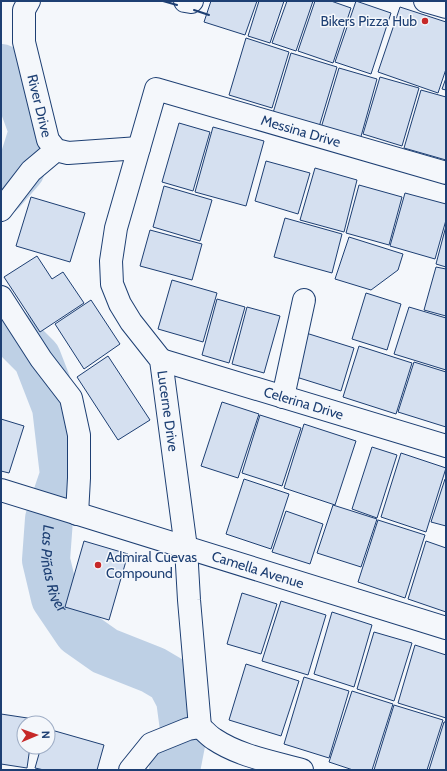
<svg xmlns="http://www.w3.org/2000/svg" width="447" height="771" viewBox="0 0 447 771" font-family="Cabin,sans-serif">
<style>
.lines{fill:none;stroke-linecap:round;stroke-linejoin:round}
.river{stroke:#bed0e5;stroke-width:48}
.building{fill:#d5e0f0;stroke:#1d3f73}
.minor-casing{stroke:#1d3f73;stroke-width:24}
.minor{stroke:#f4f7fb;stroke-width:22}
.wall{stroke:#1d3f73;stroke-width:2}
.poi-dot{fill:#c62828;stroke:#f4f7fb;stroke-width:1.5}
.labels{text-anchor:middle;stroke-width:3;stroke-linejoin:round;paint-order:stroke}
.poi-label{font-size:14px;fill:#1d3f73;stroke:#f4f7fb;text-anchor:end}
.street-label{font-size:14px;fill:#1d3f73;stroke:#f4f7fb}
.water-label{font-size:15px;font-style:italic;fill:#1d3f73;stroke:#f4f7fb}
</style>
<rect width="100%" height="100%" fill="#f4f7fb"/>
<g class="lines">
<g class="river">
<path d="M 1,68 L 8,76 L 22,101 L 33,131 L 21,169 L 1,192"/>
<path id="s1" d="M 1,322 L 37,358 L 56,407 L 64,475 L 49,519 L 46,560 L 55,598 L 78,632 L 105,651 L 153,670 L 170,680 L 180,699 L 184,729 L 177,765 L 173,770"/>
</g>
</g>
<g class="building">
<path d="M 211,1 L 257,1 L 245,35 L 204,22 Z"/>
<path d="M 259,1 L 284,1 L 270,43 L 248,36 Z"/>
<path d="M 287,1 L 313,1 L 296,51 L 272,43 Z"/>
<path d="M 315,1 L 331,1 L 351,8 L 333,63 L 298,51 Z"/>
<path d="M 356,1 L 391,13 L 371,74 L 335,62 Z"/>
<path d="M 400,7 L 446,22 L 446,69 L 438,93 L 378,72 Z"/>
<path d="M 246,38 L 289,52 L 272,108 L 229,95 Z"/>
<path d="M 291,53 L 337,67 L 319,127 L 273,113 Z"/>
<path d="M 339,68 L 377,79 L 360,140 L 321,128 Z"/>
<path d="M 380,77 L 419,88 L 402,146 L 363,134 Z"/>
<path d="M 446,78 L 446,90 L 442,89 Z"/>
<path d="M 421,90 L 446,97 L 446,160 L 404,148 Z"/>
<path d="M 179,123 L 210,132 L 193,191 L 162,182 Z"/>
<path d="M 213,127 L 264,141 L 246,206 L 195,192 Z"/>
<path d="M 266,161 L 310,173 L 298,214 L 255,201 Z"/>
<path d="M 315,168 L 357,180 L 344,232 L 300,220 Z"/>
<path d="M 359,185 L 402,197 L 389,245 L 346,233 Z"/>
<path d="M 164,186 L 212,200 L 200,241 L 153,227 Z"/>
<path d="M 405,193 L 446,204 L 446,220 L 435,259 L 390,246 Z"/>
<path d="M 31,197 L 85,213 L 70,262 L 16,246 Z"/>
<path d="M 285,218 L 342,234 L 332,273 L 274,257 Z"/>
<path d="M 446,226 L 446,267 L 436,264 Z"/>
<path d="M 150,230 L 202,244 L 192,280 L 140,266 Z"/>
<path d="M 349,237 L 403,254 L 398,270 L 371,290 L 335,279 Z"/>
<path d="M 37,256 L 52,279 L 63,272 L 84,303 L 40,332 L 4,277 Z"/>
<path d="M 436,267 L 446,269 L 446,316 L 424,310 Z"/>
<path d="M 172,280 L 217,293 L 203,342 L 158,329 Z"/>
<path d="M 366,293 L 401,304 L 387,350 L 352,339 Z"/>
<path d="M 217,299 L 245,307 L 229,363 L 202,355 Z"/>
<path d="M 91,300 L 120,344 L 84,369 L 55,324 Z"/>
<path d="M 247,307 L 280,316 L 264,373 L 232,364 Z"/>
<path d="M 409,307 L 446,318 L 446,370 L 394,354 Z"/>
<path d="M 306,333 L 354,348 L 341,391 L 293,376 Z"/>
<path d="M 359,346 L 412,363 L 396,414 L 343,397 Z"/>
<path d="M 108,356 L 150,420 L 118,440 L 77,377 Z"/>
<path d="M 414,362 L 446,372 L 446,427 L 398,412 Z"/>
<path d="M 222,402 L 259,414 L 238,478 L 201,466 Z"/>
<path d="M 260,415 L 301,428 L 282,486 L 242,473 Z"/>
<path d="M 1,419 L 24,426 L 9,473 L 1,471 Z"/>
<path d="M 304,424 L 356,441 L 335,505 L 284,488 Z"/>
<path d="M 372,447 L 397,455 L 377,518 L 352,509 Z"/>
<path d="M 401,453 L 446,468 L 426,532 L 381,517 Z"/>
<path d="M 244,479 L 289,494 L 271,549 L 226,534 Z"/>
<path d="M 445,479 L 446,479 L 446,526 L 431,522 Z"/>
<path d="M 333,505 L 377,519 L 361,567 L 317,553 Z"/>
<path d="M 286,511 L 323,524 L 310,564 L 272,552 Z"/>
<path d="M 378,520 L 425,535 L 405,598 L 358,582 Z"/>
<path d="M 84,541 L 128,554 L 109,620 L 65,607 Z"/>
<path d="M 426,541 L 446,548 L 446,612 L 408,599 Z"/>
<path d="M 242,593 L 277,604 L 261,654 L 227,644 Z"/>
<path d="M 281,601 L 326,615 L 308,675 L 262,661 Z"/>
<path d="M 332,612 L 372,625 L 354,687 L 314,674 Z"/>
<path d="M 374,632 L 412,643 L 394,701 L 357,689 Z"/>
<path d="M 415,645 L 446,655 L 446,718 L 398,703 Z"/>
<path d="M 246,664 L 299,681 L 281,736 L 229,720 Z"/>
<path d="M 304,677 L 349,691 L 329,758 L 284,744 Z"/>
<path d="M 352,691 L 393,704 L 372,770 L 353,770 L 329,762 Z"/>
<path d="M 394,705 L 443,720 L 427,770 L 374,770 Z"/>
<path d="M 1,714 L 34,719 L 34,723 L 24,723 L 24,747 L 30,747 L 27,768 L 1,764 Z"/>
<path d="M 444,722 L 446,722 L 446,770 L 429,770 Z"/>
<path d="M 48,729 L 104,745 L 97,770 L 44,770 L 35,768 L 41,747 L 48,747 Z"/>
</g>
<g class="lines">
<g class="minor-casing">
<g id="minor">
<path id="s2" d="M 29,1 L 24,10 L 24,42 L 48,140 L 56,150 L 68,153 L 139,148"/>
<path d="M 185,1 L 191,2 L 192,1"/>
<path d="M 425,1 L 446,7"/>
<path d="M 1,210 L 31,171 L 56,150"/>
<path d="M 1,297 L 41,359 L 71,398 L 79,435 L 79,478 L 77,514"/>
<path id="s3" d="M 161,360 L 446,446"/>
<path d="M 283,397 L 304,300"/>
<path id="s4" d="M 1,490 L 446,628"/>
<path id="s5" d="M 200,727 L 189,600 L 186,548 L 161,360 L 131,322 L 120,304 L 112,284 L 111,261 L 116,228 L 156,89 L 446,173"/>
<path d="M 200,727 C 205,731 209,736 214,739 C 239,756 273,762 302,770"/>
<path d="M 130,770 L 151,744 L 188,729 L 200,727"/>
</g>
</g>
<use href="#minor" class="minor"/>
<g class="wall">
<path d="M 163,1 L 177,5"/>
<path d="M 194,10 L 209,15"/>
</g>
</g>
<g class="poi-dot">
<circle cx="425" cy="21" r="4"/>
<circle cx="98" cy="565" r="4"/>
</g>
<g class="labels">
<g class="poi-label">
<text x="417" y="26">Bikers Pizza Hub</text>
<text x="106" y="562" text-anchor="start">Admiral Cuevas<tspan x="106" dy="16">Compound</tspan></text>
</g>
<g class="street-label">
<text dy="5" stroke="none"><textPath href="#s2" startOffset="108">River Drive</textPath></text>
<text dy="5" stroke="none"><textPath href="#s5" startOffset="812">Messina Drive</textPath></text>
<text dy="5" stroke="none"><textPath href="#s3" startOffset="149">Celerina Drive</textPath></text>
<text transform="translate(168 411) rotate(82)" y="5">Lucerne Drive</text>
<text dy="5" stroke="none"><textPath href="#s4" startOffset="269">Camella Avenue</textPath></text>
</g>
<g class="water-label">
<text dy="5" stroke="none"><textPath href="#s1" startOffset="269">Las Piñas River</textPath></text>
</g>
</g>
<rect width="447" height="771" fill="none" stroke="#1d3f73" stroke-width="4"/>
<g transform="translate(36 735) rotate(88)"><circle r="19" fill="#f4f7fb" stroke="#9eadc5"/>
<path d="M0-3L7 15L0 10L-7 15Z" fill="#c62828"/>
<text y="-6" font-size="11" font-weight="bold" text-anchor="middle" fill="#1d3f73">N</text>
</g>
</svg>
